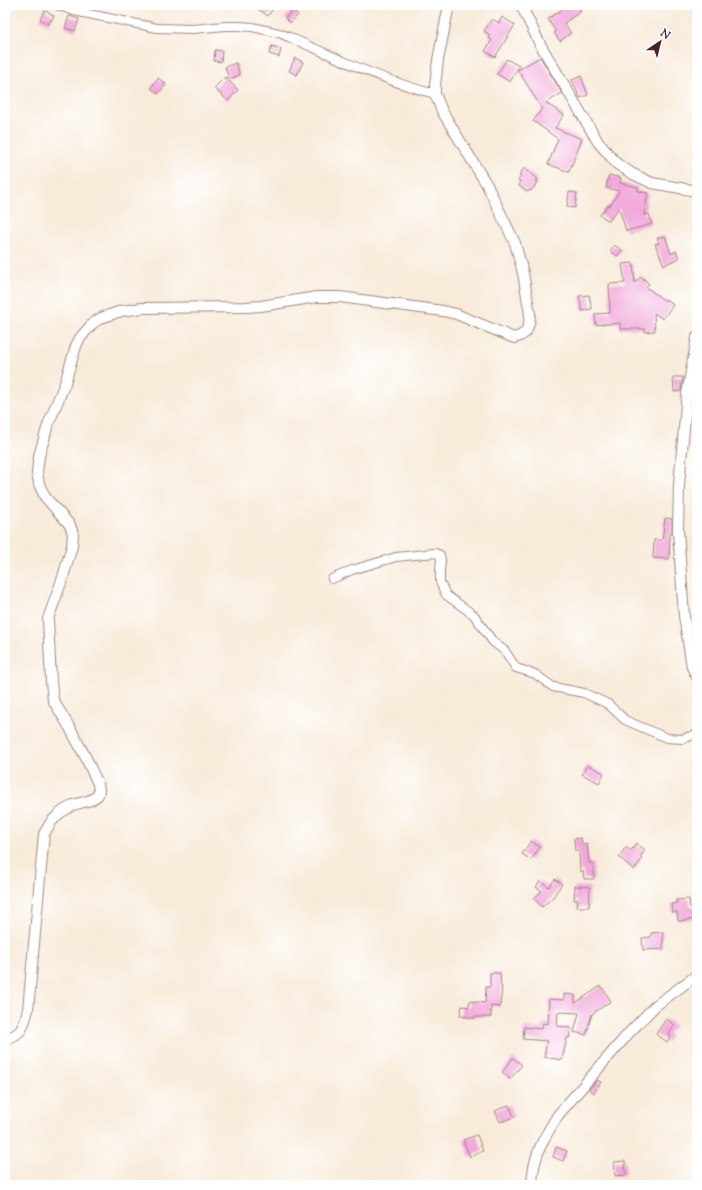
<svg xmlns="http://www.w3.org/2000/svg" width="702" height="1190" viewBox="0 0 702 1190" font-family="'Sorts Mill Goudy',serif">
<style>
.building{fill:#f2a8db}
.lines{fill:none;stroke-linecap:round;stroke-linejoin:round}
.minor-casing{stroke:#a18582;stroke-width:10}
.tertiary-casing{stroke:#a18582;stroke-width:12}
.minor{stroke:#fff;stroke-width:8}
.tertiary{stroke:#fff;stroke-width:10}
</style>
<rect width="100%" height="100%" fill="#fff"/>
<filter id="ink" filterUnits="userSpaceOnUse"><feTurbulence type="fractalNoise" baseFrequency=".025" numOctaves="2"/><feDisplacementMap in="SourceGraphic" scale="8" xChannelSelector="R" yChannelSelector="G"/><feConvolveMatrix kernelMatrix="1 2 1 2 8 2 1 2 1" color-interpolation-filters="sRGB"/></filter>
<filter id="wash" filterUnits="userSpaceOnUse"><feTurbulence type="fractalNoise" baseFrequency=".012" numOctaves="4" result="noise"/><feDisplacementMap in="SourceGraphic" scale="16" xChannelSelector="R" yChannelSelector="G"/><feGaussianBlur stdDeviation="0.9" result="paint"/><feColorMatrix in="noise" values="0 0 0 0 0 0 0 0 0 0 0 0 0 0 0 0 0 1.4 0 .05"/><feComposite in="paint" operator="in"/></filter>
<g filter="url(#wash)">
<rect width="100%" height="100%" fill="#f8ebd9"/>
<g id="blocks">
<g class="building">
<path d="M 252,5 L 275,5 L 268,16 Z"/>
<path d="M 568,5 L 576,5 L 581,11 L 564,23 L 571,33 L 560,41 L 554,33 L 556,32 L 548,19 Z"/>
<path d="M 45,10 L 54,16 L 48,24 L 40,19 Z"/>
<path d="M 293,10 L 298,15 L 290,23 L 285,18 Z"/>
<path d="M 69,16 L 79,19 L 75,31 L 65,28 Z"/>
<path d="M 502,17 L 515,25 L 495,57 L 485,51 L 492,40 L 489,38 L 490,35 L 484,31 L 492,19 L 499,23 Z"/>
<path d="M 272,46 L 281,49 L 279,57 L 269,54 Z"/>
<path d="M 215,50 L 222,51 L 221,62 L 214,61 Z"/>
<path d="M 540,57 L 562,93 L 546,103 L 564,115 L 555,128 L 582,139 L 569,172 L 548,164 L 558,139 L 533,121 L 542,109 L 518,70 Z"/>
<path d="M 295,58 L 303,62 L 297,75 L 289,71 Z"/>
<path d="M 507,59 L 519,66 L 510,82 L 497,74 Z"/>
<path d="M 236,63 L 240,75 L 229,79 L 225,67 Z"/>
<path d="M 581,76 L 588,95 L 580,98 L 572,80 Z"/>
<path d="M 225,77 L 238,90 L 228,101 L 214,88 Z"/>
<path d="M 158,78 L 166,84 L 158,94 L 151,88 Z"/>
<path d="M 524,168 L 538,179 L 536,181 L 538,182 L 531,191 L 530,190 L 528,192 L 518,185 L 520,181 L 518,180 L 521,177 L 519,175 Z"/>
<path d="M 609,175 L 621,178 L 620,183 L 638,187 L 638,191 L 648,193 L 644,215 L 649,214 L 652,224 L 626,231 L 619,208 L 609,221 L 600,215 L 608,205 L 610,206 L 619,191 L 606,188 Z"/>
<path d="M 569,192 L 577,193 L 575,208 L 567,207 Z"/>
<path d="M 665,236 L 671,254 L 676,251 L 679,258 L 664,265 L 655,244 L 659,243 L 657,238 Z"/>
<path d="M 614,245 L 622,250 L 617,256 L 610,251 Z"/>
<path d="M 633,263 L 635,283 L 641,276 L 649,284 L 646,287 L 665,301 L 666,299 L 673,305 L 663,319 L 654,313 L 655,331 L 645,332 L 645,329 L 620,329 L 620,323 L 596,325 L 595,314 L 610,313 L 609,284 L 625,283 L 622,264 Z"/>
<path d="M 589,295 L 592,309 L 582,311 L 579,296 Z"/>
<path d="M 673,377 L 683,377 L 681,391 L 674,392 Z"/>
<path d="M 665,518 L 672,519 L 672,534 L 670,534 L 669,559 L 653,558 L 654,540 L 662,540 Z"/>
<path d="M 587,765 L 604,773 L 599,783 L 582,774 Z"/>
<path d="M 581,838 L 582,845 L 587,844 L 589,863 L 593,863 L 594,879 L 584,879 L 583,871 L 580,871 L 579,851 L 575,851 L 574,839 Z"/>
<path d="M 531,841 L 540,847 L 531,860 L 522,854 Z"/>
<path d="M 636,843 L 645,850 L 640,857 L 642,859 L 634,870 L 619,857 L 626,847 L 631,851 Z"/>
<path d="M 555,879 L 562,884 L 553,897 L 542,907 L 534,898 L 542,891 L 536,887 L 540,881 L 549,887 Z"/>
<path d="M 575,886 L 590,887 L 589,907 L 577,907 L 578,900 L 574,900 Z"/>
<path d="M 689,899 L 690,907 L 695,907 L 696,919 L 678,921 L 677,912 L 672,912 L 671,904 L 677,903 L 676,900 Z"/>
<path d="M 663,932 L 663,949 L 643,950 L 642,938 L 651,937 L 651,933 Z"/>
<path d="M 490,973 L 500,973 L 501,987 L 502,987 L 500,1007 L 491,1006 L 491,1017 L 474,1017 L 474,1018 L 460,1016 L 462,1006 L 469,1007 L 470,1001 L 485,1003 L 486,987 L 490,987 Z"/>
<path d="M 601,986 L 611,1001 L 592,1014 L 586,1035 L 574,1032 L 579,1013 L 558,1012 L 557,1026 L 571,1028 L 569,1038 L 567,1038 L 562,1060 L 544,1057 L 547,1041 L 523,1039 L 524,1027 L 542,1029 L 543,1023 L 548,1024 L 549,999 L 564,1000 L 564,994 L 575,995 L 575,1003 Z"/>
<path d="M 666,1019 L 675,1025 L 669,1034 L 671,1036 L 667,1042 L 656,1034 Z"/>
<path d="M 513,1058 L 522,1065 L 510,1079 L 502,1072 Z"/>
<path d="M 597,1080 L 601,1082 L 594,1093 L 589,1089 Z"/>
<path d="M 509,1105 L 514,1117 L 500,1122 L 495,1111 Z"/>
<path d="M 477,1135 L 483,1151 L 470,1157 L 463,1140 Z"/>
<path d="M 556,1147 L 567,1151 L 563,1161 L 553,1157 Z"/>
<path d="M 625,1161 L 626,1175 L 615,1176 L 614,1162 Z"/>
</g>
</g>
</g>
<g filter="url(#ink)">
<use href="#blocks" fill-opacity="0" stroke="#a18582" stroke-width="1"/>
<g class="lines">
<g class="minor-casing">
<g id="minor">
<path d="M 57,5 L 74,11 L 157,28 L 193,29 L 225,26 L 239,26 L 252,27 L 279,33 L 289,37 C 337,58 384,81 435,94"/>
<path d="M 332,579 L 352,570 L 396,557 L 435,553 L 440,555 L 441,560 L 440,571 L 440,582 L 446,595 L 474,615 L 493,642 L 505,651 L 516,668 L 535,674 L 553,687 L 584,693 L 608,704 L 625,720 L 667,738 L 682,739 L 697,734"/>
</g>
</g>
<g class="tertiary-casing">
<g id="tertiary">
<path d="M 521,5 L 540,44 L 598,142 L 617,164 L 633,174 L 652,183 L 697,191"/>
<path d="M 697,337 L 687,394 L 679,485 L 678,530 L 684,616 L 692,667 L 697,677"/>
<path d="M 5,1039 C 23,1034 23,1027 28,1010 L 44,834 L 51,822 L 60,813 L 73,805 L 91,800 L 98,795 L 99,790 L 98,784 L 86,758 L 70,728 L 53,700 L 51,682 L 48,619 L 63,577 L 72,546 L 73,534 L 70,525 L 45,497 L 39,484 L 37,472 L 39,456 L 48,425 L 65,383 L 76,346 L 80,338 L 93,323 L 101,318 L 121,311 L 142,308 L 246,307 L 261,306 L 317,297 L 340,297 L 443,311 L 456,314 L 514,338 L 520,336 L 526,332 L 529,324 L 530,314 L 523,273 L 515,243 L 487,185 L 442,111 L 435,94 L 435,86 L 438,60 L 449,5"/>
<path d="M 532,1185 C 533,1156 543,1139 558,1115 L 628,1034 L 655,1006 L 697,975"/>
</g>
</g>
<use href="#minor" class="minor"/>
<use href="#tertiary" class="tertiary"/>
</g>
</g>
<rect width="702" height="1190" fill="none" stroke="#fff" stroke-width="20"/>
<g transform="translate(660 42) rotate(35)" stroke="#ffffff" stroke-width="3" paint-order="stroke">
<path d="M0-3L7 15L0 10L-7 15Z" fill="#4a1f2b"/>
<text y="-6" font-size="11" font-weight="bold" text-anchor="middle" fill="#4a1f2b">N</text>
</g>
</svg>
